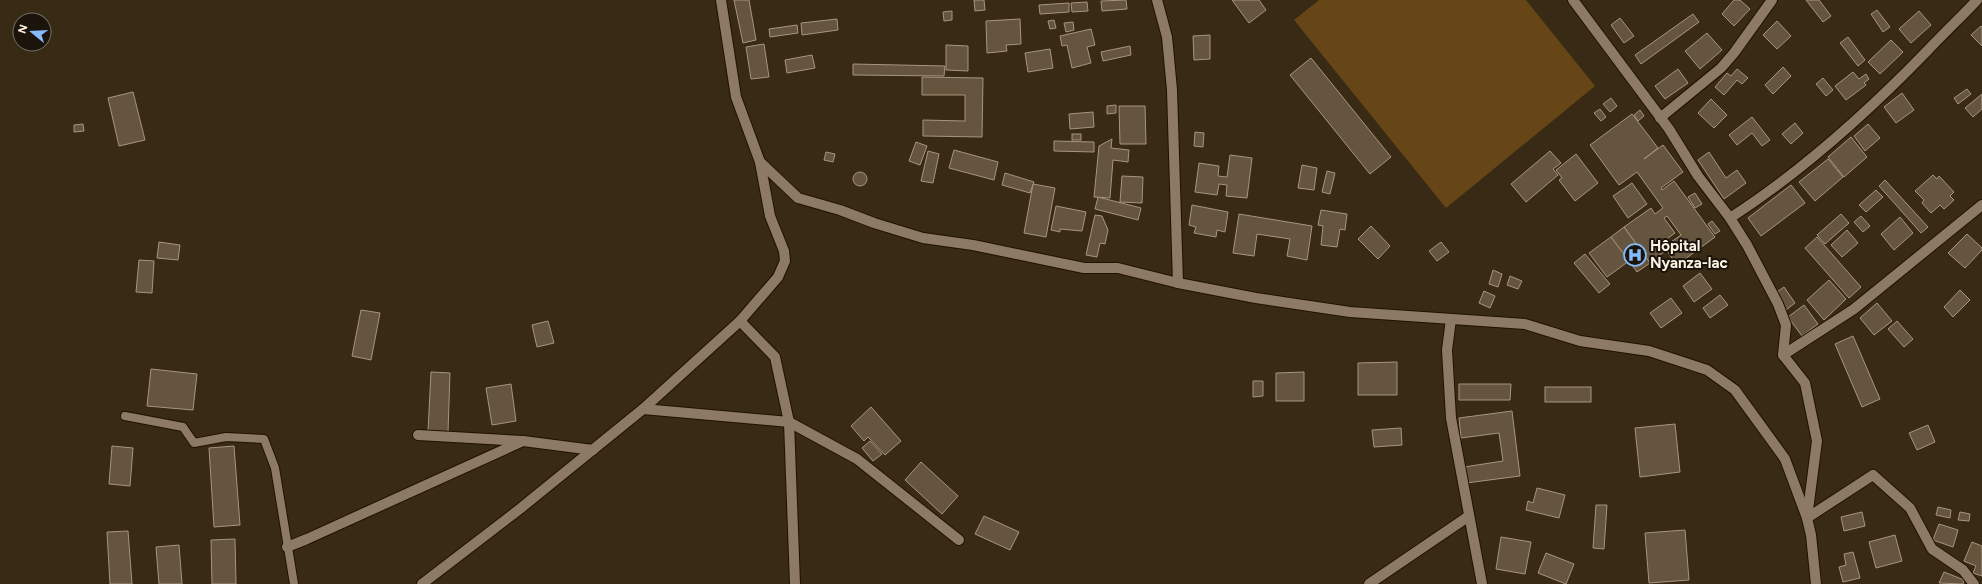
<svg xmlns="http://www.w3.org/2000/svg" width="1982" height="584" viewBox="0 0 1982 584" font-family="Figtree,sans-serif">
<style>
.green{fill:#664616}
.building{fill:#65543e;stroke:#a8957d}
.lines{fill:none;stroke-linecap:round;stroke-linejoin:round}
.service-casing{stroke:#201201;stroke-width:10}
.minor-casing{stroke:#201201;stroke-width:12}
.service{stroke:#8d7a64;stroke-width:8}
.minor{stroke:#8d7a64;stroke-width:10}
.labels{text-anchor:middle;stroke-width:4;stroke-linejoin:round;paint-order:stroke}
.poi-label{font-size:15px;font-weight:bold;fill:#fcf2e5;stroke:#1b140b;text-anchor:start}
</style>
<rect width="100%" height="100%" fill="#392a15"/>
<path class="green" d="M 1319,0 L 1526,0 L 1595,86 L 1446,208 L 1294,20 Z"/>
<g class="building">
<path d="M 734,0 L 749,0 L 756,40 L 743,43 Z"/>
<path d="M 974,0 L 984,0 L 985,10 L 975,11 Z"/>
<path d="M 1126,0 L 1127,9 L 1102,11 L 1101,1 Z"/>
<path d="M 1232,0 L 1259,0 L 1266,10 L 1249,23 Z"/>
<path d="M 1734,0 L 1740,0 L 1750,9 L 1734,26 L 1722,14 Z"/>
<path d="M 1806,0 L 1819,0 L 1831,16 L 1823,22 Z"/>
<path d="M 1087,2 L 1088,11 L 1072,12 L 1071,3 Z"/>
<path d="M 1069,3 L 1069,12 L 1040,14 L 1039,5 Z"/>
<path d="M 1877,10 L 1890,27 L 1883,32 L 1871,14 Z"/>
<path d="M 952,11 L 952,20 L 944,21 L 943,12 Z"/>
<path d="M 1919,11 L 1931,25 L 1911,43 L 1899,29 Z"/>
<path d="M 1693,14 L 1699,22 L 1641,64 L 1635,55 Z"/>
<path d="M 1620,18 L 1634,36 L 1624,43 L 1611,25 Z"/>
<path d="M 837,19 L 838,30 L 802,35 L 801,23 Z"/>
<path d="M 1020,19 L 1021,44 L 1006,45 L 1007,51 L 987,53 L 986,21 Z"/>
<path d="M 1054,20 L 1056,28 L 1050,29 L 1048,21 Z"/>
<path d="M 1777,21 L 1791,36 L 1777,49 L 1763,35 Z"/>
<path d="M 1073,22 L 1074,30 L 1066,32 L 1064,23 Z"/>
<path d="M 797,25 L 798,33 L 770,37 L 769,29 Z"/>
<path d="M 1981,26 L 1982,27 L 1982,46 L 1971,35 Z"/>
<path d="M 1091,29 L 1095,45 L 1087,47 L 1091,63 L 1072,68 L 1067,45 L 1062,46 L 1060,36 Z"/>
<path d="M 1707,33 L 1722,50 L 1700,69 L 1685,51 Z"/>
<path d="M 1210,35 L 1210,59 L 1194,60 L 1193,36 Z"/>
<path d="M 1848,37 L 1865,60 L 1858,66 L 1840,43 Z"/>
<path d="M 1891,40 L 1903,52 L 1880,74 L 1868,62 Z"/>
<path d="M 764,44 L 769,77 L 751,79 L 746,47 Z"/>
<path d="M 946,45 L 968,46 L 968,71 L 946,70 Z"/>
<path d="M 1130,46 L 1131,55 L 1103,61 L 1101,52 Z"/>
<path d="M 1050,49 L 1053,68 L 1028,72 L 1025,53 Z"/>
<path d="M 812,55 L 815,68 L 787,73 L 785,60 Z"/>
<path d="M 1311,58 L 1391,157 L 1370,174 L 1290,75 Z"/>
<path d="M 853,64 L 945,66 L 944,76 L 853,75 Z"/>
<path d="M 1783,67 L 1791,76 L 1773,94 L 1765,85 Z"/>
<path d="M 1678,69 L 1688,83 L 1665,99 L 1655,86 Z"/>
<path d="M 1737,69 L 1748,78 L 1742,84 L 1737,80 L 1724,95 L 1715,87 L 1727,73 L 1731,76 Z"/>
<path d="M 1853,72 L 1859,79 L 1866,74 L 1869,79 L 1864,83 L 1866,85 L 1846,100 L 1835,86 Z"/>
<path d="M 922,77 L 983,78 L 982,137 L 923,136 L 923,120 L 965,121 L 965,95 L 922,95 Z"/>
<path d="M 1823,78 L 1833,90 L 1826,96 L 1816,84 Z"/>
<path d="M 1967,89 L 1971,94 L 1958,104 L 1954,98 Z"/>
<path d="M 133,92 L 145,140 L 119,146 L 108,98 Z"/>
<path d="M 1902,93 L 1914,110 L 1896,123 L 1884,107 Z"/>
<path d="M 1982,94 L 1982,109 L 1973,117 L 1965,108 Z"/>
<path d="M 1611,98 L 1617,106 L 1610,112 L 1603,104 Z"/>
<path d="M 1711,99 L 1727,115 L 1714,128 L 1698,113 Z"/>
<path d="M 1116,105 L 1116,113 L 1107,114 L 1107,106 Z"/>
<path d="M 1119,106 L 1145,106 L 1146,144 L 1120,144 Z"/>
<path d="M 1600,109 L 1606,117 L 1601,121 L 1594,113 Z"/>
<path d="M 1640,110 L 1644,116 L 1638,121 L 1634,115 Z"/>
<path d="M 1093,112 L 1094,127 L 1070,129 L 1069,114 Z"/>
<path d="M 1632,114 L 1658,148 L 1644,159 L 1663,145 L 1683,172 L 1661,188 L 1662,190 L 1674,181 L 1715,237 L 1677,265 L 1664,247 L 1681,235 L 1667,216 L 1664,218 L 1675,233 L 1660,244 L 1665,251 L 1650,263 L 1624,227 L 1651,208 L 1655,214 L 1663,208 L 1637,172 L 1619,185 L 1590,145 Z"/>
<path d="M 1752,117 L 1770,140 L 1762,146 L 1752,133 L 1737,145 L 1729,135 Z"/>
<path d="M 1795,123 L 1803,133 L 1791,144 L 1782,134 Z"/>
<path d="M 83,124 L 84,131 L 74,132 L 74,125 Z"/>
<path d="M 1868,124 L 1880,138 L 1865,151 L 1854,136 Z"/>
<path d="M 1195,132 L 1204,133 L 1203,147 L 1194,146 Z"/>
<rect x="1072" y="134" width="9" height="6"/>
<path d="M 1851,137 L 1867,157 L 1844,177 L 1828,157 Z"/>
<path d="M 1112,139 L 1111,148 L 1129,150 L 1128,162 L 1113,160 L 1110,198 L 1094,197 L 1099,146 Z"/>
<path d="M 1054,141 L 1094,142 L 1094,152 L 1054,151 Z"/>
<path d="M 916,142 L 927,146 L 920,165 L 909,161 Z"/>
<path d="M 954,150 L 998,162 L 994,180 L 949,168 Z"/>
<path d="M 928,151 L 939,154 L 933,183 L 921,181 Z"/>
<path d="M 1550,151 L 1561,163 L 1553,169 L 1558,175 L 1526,202 L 1511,184 Z"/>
<path d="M 826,152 L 835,154 L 833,162 L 824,160 Z"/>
<path d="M 1709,152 L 1726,178 L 1737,170 L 1746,183 L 1724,199 L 1698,160 Z"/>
<path d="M 1576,154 L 1598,183 L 1575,201 L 1559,180 L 1562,178 L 1556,170 Z"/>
<path d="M 1230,155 L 1252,158 L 1247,198 L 1226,196 L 1227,185 L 1219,184 L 1217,195 L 1195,192 L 1199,163 L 1219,166 L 1218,176 L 1227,177 Z"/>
<path d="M 1828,159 L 1843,177 L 1815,201 L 1799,182 Z"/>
<path d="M 1302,165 L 1317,168 L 1314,190 L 1298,188 Z"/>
<path d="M 1327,171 L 1335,173 L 1330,194 L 1322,192 Z"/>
<circle cx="860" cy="179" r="7"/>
<path d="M 1005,173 L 1034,182 L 1030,193 L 1002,185 Z"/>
<path d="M 1933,175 L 1937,179 L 1939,176 L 1954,192 L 1950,196 L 1954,200 L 1944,209 L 1940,205 L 1931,213 L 1922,203 L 1924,200 L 1915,191 Z"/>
<path d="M 1122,176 L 1143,177 L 1142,203 L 1120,202 Z"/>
<path d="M 1885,180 L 1928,227 L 1921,233 L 1879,186 Z"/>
<path d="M 1632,183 L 1647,204 L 1628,218 L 1613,196 Z"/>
<path d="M 1033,184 L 1055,188 L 1046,237 L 1024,233 Z"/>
<path d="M 1791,185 L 1805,203 L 1761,236 L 1748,218 Z"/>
<path d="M 1876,190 L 1883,197 L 1866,212 L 1859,205 Z"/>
<path d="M 1695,193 L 1702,204 L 1695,208 L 1688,197 Z"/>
<path d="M 1098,197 L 1141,208 L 1138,220 L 1095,209 Z"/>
<path d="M 1192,205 L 1228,212 L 1225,232 L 1217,230 L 1216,237 L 1194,233 L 1196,227 L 1189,225 Z"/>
<path d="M 1056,206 L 1086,212 L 1082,231 L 1060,229 L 1060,232 L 1051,230 Z"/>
<path d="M 1321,210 L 1347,214 L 1345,230 L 1340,229 L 1337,247 L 1321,245 L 1323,226 L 1318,225 Z"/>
<path d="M 1239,214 L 1312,226 L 1307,260 L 1287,256 L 1290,239 L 1257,234 L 1254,256 L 1233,253 Z"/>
<path d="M 1841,214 L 1849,223 L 1825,244 L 1817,235 Z"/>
<path d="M 1095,215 L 1102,216 L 1108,230 L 1105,244 L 1100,243 L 1097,257 L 1086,255 Z"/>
<path d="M 1861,216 L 1870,226 L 1863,232 L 1854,222 Z"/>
<path d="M 1900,217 L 1913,233 L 1894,250 L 1881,234 Z"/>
<path d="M 1712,221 L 1720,231 L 1715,234 L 1708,224 Z"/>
<path d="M 1371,226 L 1390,246 L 1378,259 L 1358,239 Z"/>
<path d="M 1624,227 L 1650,263 L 1637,272 L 1611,237 Z"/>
<path d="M 1847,230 L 1858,243 L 1842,257 L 1831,245 Z"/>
<path d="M 1967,234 L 1982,248 L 1982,250 L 1965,268 L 1948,253 Z"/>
<path d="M 1611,237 L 1629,261 L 1607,277 L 1589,253 Z"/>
<path d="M 1817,237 L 1861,287 L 1849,298 L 1805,248 Z"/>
<path d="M 159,242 L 180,245 L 178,260 L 157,258 Z"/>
<path d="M 1441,242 L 1449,252 L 1437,261 L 1429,251 Z"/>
<path d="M 1585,254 L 1610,284 L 1599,293 L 1574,263 Z"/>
<path d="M 139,260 L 154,261 L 152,293 L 136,292 Z"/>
<path d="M 1493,270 L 1502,274 L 1498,287 L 1489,284 Z"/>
<path d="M 1700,273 L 1712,289 L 1694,302 L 1683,286 Z"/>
<path d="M 1510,276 L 1522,281 L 1518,289 L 1507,285 Z"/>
<path d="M 1829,280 L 1846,299 L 1824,320 L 1807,300 Z"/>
<path d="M 1784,287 L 1795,303 L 1786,310 L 1774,294 Z"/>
<path d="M 1960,290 L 1970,300 L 1953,317 L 1944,307 Z"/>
<path d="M 1484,291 L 1495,296 L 1490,308 L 1479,303 Z"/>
<path d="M 1720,295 L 1728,305 L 1710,318 L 1703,308 Z"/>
<path d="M 1671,298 L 1682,313 L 1661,328 L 1650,313 Z"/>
<path d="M 1877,303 L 1892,321 L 1874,335 L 1860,318 Z"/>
<path d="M 1804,305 L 1818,324 L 1802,336 L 1788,317 Z"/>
<path d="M 361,310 L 380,313 L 371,360 L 352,356 Z"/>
<path d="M 548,321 L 554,343 L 537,347 L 532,325 Z"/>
<path d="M 1897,321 L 1913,339 L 1904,347 L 1888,329 Z"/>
<path d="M 1853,336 L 1880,399 L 1862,407 L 1835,344 Z"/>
<path d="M 1397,362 L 1397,395 L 1358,395 L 1358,363 Z"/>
<path d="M 151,369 L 197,374 L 193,410 L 147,406 Z"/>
<path d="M 431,372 L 450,373 L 448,432 L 428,431 Z"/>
<path d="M 1304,372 L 1304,401 L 1276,401 L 1276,373 Z"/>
<path d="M 1253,381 L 1263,381 L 1263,396 L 1253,397 Z"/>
<path d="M 511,384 L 516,421 L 492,425 L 486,388 Z"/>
<path d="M 1459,384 L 1511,384 L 1510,400 L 1459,400 Z"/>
<rect x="1545" y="387" width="46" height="15"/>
<path d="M 871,407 L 901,441 L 885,455 L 868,437 L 864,441 L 851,426 Z"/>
<path d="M 1512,411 L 1520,476 L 1466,483 L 1464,467 L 1503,461 L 1499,433 L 1461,438 L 1459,418 Z"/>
<path d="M 1675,424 L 1680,472 L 1640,477 L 1635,428 Z"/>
<path d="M 1928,425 L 1935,442 L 1917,450 L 1909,433 Z"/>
<path d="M 1401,428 L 1402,445 L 1374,447 L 1372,430 Z"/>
<path d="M 870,441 L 882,454 L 873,461 L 862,448 Z"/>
<path d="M 112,446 L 133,448 L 130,486 L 109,484 Z"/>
<path d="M 234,446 L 240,525 L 214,527 L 209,448 Z"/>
<path d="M 921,462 L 958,496 L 942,514 L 905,480 Z"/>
<path d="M 1537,488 L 1565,495 L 1559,518 L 1526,510 L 1528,501 L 1533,503 Z"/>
<path d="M 1596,505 L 1607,505 L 1604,549 L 1593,548 Z"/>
<path d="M 1938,507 L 1951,510 L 1950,518 L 1936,515 Z"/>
<path d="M 1862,512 L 1865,526 L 1844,531 L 1841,517 Z"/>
<path d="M 1960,512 L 1970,514 L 1969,521 L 1958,520 Z"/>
<path d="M 984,516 L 1019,532 L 1010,550 L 975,534 Z"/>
<path d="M 1939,524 L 1958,530 L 1953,547 L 1933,540 Z"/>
<path d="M 1685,530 L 1689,580 L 1649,583 L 1645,533 Z"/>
<path d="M 128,531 L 132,584 L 110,584 L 107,532 Z"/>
<path d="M 1895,535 L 1902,561 L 1876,568 L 1869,542 Z"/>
<path d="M 1501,537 L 1531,542 L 1525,574 L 1496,569 Z"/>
<path d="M 235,539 L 236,584 L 212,584 L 211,540 Z"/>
<path d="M 1972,542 L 1982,546 L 1982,576 L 1973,573 L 1976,566 L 1964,561 Z"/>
<path d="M 179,545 L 182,584 L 159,584 L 156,547 Z"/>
<path d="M 1853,552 L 1860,578 L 1843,582 L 1839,567 L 1846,565 L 1844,554 Z"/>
<path d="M 1546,553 L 1574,564 L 1566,584 L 1538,573 Z"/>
<path d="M 1944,572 L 1964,580 L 1963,584 L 1939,583 Z"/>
</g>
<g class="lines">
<g class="service-casing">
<path id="service" d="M 125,416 L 183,427 L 194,443 L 226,437 L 264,439 L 275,468 L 294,584"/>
</g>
<g class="minor-casing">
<g id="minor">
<path d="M 721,0 L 736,97 L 760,162 L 798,198 L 840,210 L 874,223 L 923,238 L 973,245 L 1084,268 L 1118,268 L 1178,283 L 1256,298 L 1350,312 L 1525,324 L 1580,341 L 1649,351 L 1707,370 L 1735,390 L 1785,459 L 1807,518 L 1873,475 L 1910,508 L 1932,549 L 1963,570 L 1974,584"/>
<path d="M 1157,0 L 1167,37 L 1172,90 L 1178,283"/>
<path d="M 1573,0 L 1669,129 L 1698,176 L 1730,218 L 1747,245 L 1778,304 L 1786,325 L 1783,355 L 1805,383 L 1817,441 L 1807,518 L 1811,535 L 1816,584"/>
<path d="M 1660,118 L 1721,68 L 1734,53 L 1772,0"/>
<path d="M 1730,218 C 1803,171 1868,112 1928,50 C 1944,33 1961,17 1977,0"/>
<path d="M 1451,319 L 1447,350 L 1451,418 L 1482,584"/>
<path d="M 740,321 L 775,357 L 789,422 L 795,584"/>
<path d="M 1783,355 L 1854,309 L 1982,205"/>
<path d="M 643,409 L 789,422 L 857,459 L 959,540"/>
<path d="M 418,435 L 523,441 L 593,450"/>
<path d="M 287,547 L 307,539 L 523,441"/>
<path d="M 422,584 L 521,508 L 643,409 L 740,321 L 778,277 L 785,261 L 784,251 L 770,216 L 760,162"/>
<path d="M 1369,584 L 1469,516"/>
</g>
</g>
<use href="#service" class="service"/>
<use href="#minor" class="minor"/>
</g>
<defs>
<g id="hospital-ring" transform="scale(1.15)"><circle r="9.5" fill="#1b140b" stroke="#85bbfb" stroke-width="1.5"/><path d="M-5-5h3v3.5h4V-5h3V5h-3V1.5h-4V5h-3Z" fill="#85bbfb"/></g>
</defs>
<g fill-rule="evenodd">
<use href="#hospital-ring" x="1635" y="255"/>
</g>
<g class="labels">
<g class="poi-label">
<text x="1650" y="251">Hôpital<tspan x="1650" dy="17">Nyanza-lac</tspan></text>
</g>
</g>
<g transform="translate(32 32) rotate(288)"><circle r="19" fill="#1b140b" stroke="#756d62"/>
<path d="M0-3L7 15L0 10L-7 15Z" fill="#85bbfb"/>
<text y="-6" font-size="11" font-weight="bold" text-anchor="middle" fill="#fcf2e5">N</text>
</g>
</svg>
